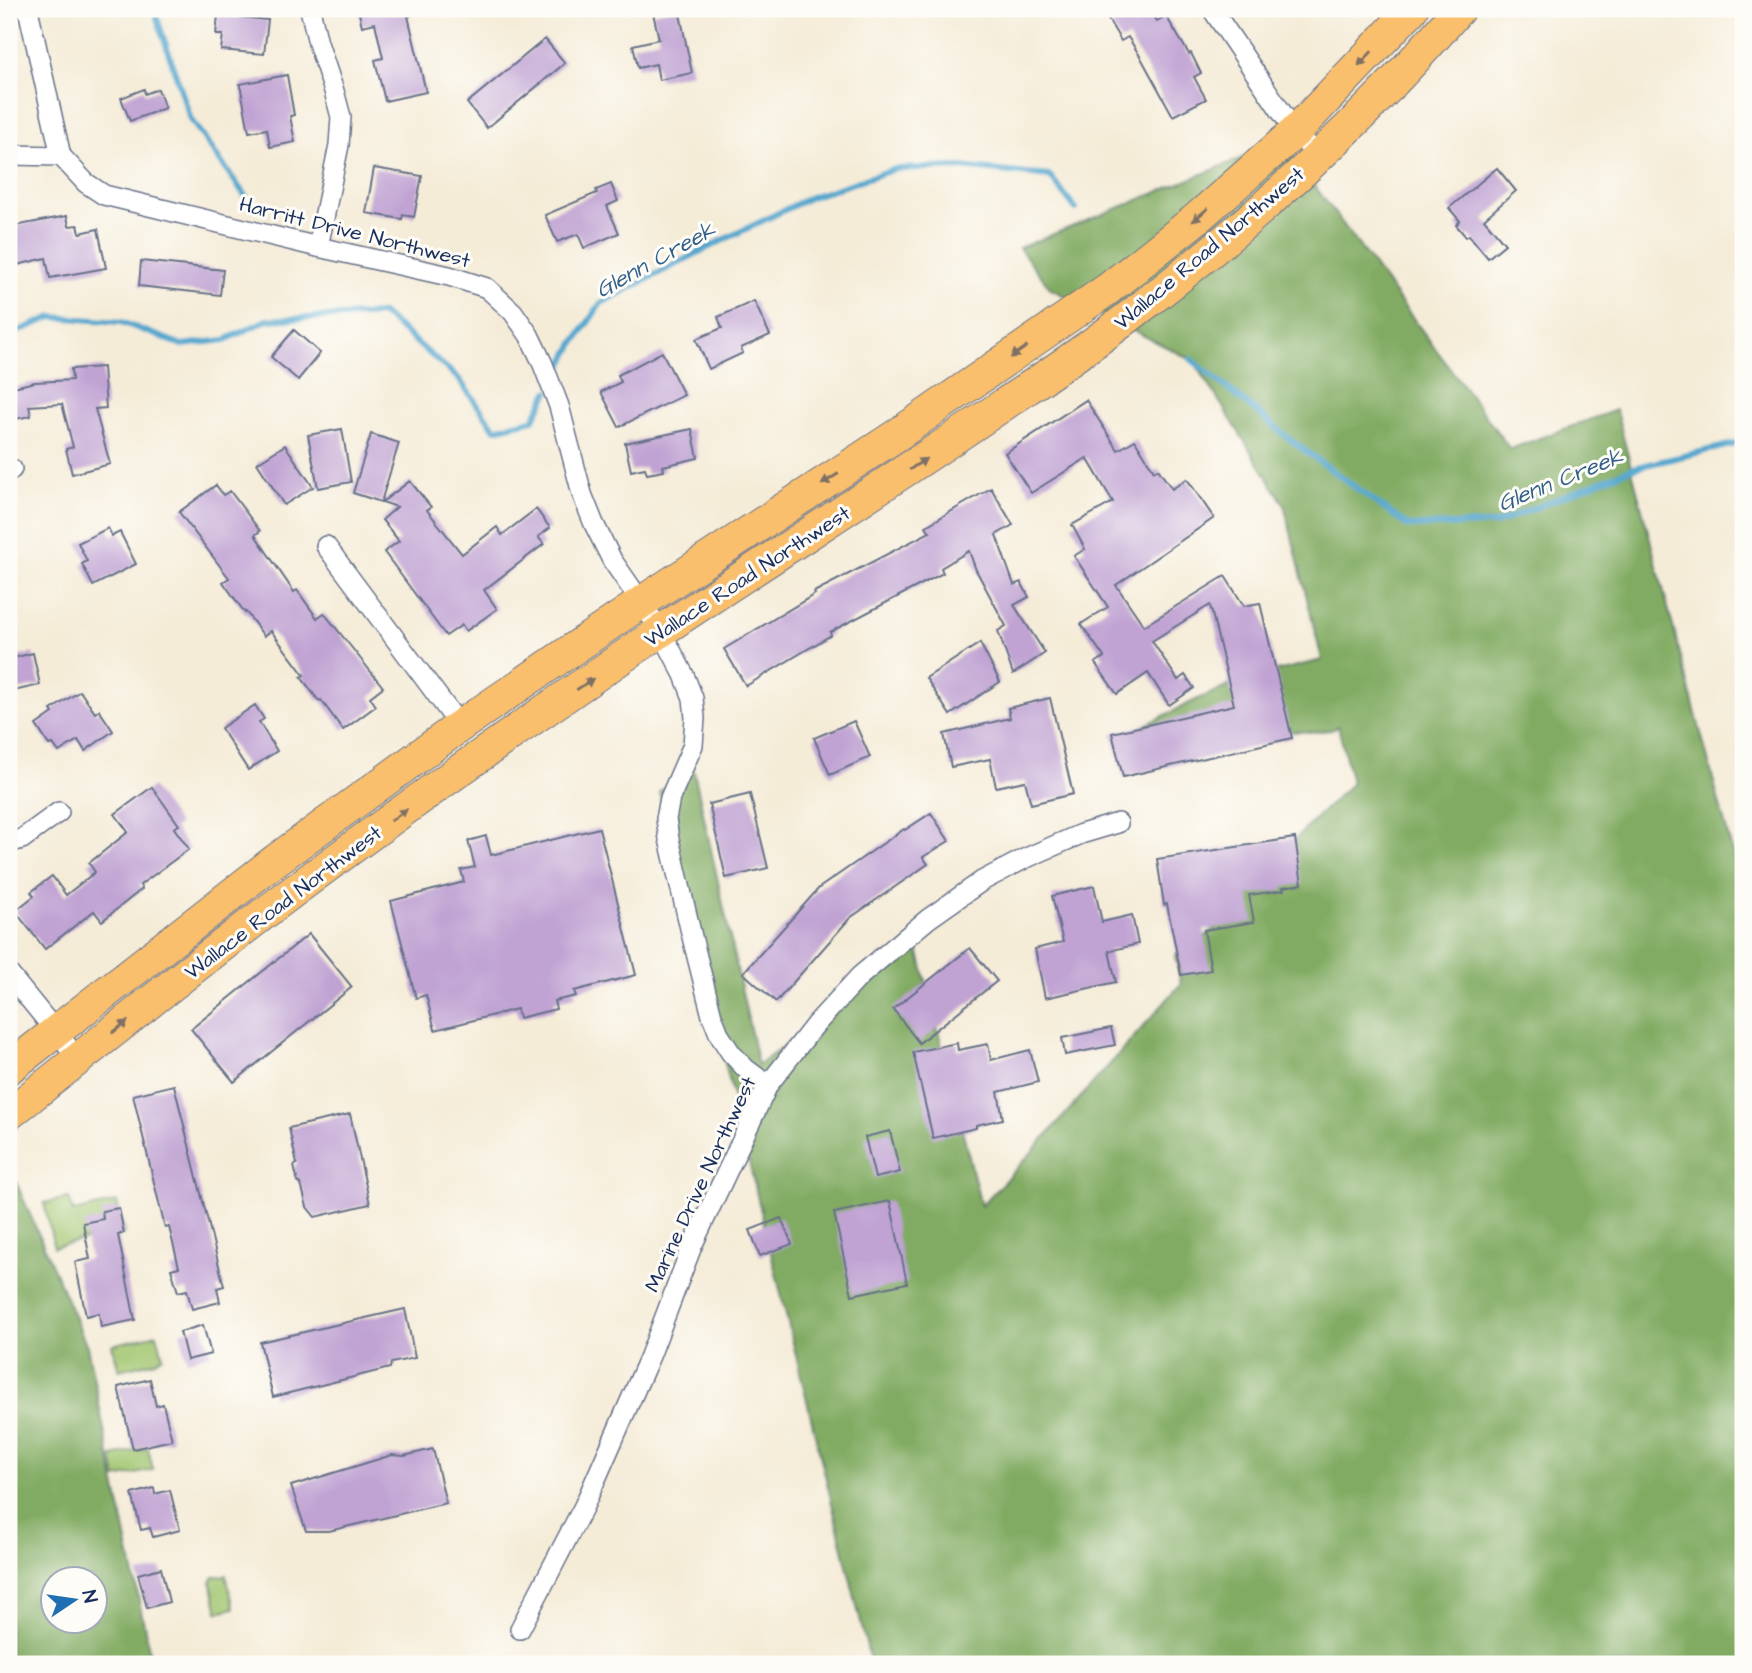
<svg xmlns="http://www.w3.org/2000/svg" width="1752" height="1673" viewBox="0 0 1752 1673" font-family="'Architects Daughter',sans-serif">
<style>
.green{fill:#a2c66f;stroke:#5e7a66;stroke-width:2}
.forest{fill:#81ab62;stroke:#4e6d60;stroke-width:2;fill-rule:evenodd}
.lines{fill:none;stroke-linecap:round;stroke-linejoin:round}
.stream{stroke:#52a6ce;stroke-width:6}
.building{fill:#c0a3d3}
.minor-casing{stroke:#677189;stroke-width:22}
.primary-casing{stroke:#677189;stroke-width:34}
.minor{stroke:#fff;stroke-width:19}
.primary{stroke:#f9bf6d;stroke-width:32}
.oneway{fill:#7f7065}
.labels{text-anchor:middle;stroke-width:6;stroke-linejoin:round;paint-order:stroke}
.street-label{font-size:21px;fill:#1b2f5e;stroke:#fdfcf7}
.water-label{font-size:23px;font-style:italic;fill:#315f8b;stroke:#fdfcf7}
</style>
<rect width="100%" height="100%" fill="#fdfcf7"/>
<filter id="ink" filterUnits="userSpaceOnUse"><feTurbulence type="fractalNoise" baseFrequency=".0143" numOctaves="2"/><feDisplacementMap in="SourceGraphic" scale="14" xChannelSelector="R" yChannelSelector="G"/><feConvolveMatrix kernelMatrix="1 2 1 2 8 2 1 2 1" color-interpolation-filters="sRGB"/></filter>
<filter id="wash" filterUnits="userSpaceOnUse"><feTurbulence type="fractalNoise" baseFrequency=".00686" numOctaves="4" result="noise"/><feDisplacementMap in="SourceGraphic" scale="28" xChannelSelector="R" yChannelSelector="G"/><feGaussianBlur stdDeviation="1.57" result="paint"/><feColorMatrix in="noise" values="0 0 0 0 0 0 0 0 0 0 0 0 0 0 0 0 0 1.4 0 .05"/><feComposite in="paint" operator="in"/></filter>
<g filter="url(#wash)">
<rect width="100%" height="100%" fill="#f5ecd8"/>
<g class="green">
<path d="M 69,1198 L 73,1212 L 117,1202 L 124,1234 L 108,1238 L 107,1235 L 54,1247 L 44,1203 Z"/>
<path d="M 157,1334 L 163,1356 L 156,1361 L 119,1370 L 112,1345 Z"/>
<path d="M 148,1448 L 153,1470 L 116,1478 L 112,1456 Z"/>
<path d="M 226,1575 L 234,1608 L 218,1612 L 211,1582 L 214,1577 Z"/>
</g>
<g class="forest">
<path d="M 1282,142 L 1510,449 L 1616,410 L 1743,893 L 1743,1664 L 871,1664 L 659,792 L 693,767 L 758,1065 L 918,949 L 981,1206 L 1031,1153 L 1181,984 L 1175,956 L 1183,946 L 1193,949 L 1237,906 L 1304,830 L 1352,783 L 1338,726 L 1334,729 L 1316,732 L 1137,729 L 1198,699 L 1248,678 L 1322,660 L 1284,504 L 1194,361 L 1051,289 L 1019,248 Z"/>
<path d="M 9,1166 L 87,1346 L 152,1664 L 9,1664 ZM 52,1578 L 94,1578 L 94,1620 L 52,1620 Z"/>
</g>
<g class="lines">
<g class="stream">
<path d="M 154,9 L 191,120 L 249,201"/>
<path d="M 9,335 L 52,317 L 121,322 L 182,345 L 225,340 L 267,320 L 383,314 L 458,378 L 495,429 L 533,420 L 548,392"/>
<path d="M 1191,359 L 1296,444 L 1408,526 L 1495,524 L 1633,468 L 1743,442"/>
<path d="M 553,382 L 573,345 L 601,303 L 705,249 L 811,197 L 895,169 L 960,167 L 1050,176 L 1076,209"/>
</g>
</g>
<g id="blocks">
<g class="building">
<path d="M 358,9 L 410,9 L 410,16 L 408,16 L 426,92 L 385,101 L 375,60 L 383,58 L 375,23 L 362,26 Z"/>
<path d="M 671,9 L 679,9 L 692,73 L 659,80 L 656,64 L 638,68 L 633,45 L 659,39 L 653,13 Z"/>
<path d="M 1102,9 L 1149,9 L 1157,21 L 1166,16 L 1189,54 L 1191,53 L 1201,73 L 1194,77 L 1206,99 L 1173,116 L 1140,56 L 1128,37 L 1121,41 Z"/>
<path d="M 218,15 L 268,20 L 264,54 L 221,50 L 223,35 L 216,35 Z"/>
<path d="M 545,39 L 565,63 L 487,128 L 467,103 Z"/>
<path d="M 287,75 L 294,115 L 290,116 L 295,142 L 270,147 L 267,129 L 249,132 L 240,84 Z"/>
<path d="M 144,89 L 145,94 L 158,89 L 165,108 L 130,121 L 121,98 Z"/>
<path d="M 374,168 L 422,176 L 414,217 L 403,215 L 402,219 L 366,213 Z"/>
<path d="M 1497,168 L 1516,191 L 1484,219 L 1505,244 L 1488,258 L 1469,235 L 1466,237 L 1456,225 L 1460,221 L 1449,208 Z"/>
<path d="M 611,184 L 618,201 L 607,206 L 619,233 L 584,248 L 578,234 L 557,242 L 545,215 L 597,193 L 596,190 Z"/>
<path d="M 67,216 L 69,226 L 78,225 L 80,233 L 98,229 L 106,268 L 50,278 L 46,258 L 9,267 L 9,227 Z"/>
<path d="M 141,261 L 223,270 L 220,295 L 139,286 Z"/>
<path d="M 754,301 L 770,335 L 741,348 L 743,353 L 709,369 L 696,339 L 722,328 L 718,317 Z"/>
<path d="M 294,330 L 320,353 L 298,380 L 271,357 Z"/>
<path d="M 662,352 L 684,395 L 619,427 L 601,392 L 621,382 L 618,375 Z"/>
<path d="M 103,367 L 106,408 L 95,409 L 110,464 L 72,474 L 66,449 L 73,447 L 62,404 L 29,406 L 31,416 L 9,420 L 9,388 L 35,382 L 72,380 L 71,369 Z"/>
<path d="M 1086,400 L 1118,450 L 1135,440 L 1154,471 L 1158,469 L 1172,489 L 1187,479 L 1214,518 L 1116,585 L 1144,626 L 1225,576 L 1244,606 L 1260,603 L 1292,738 L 1123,777 L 1112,733 L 1234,705 L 1210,605 L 1152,641 L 1178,680 L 1185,675 L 1194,688 L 1169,705 L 1148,673 L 1117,694 L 1095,663 L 1104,657 L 1081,624 L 1108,607 L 1074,556 L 1085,549 L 1072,525 L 1113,502 L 1087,458 L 1031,493 L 1005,453 Z"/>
<path d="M 342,429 L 351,482 L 318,488 L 308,435 Z"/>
<path d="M 692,429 L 698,458 L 663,466 L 664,471 L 647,474 L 645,468 L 631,471 L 625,443 Z"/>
<path d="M 371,434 L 399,443 L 381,502 L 353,493 Z"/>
<path d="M 285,445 L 313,487 L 284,505 L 257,463 Z"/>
<path d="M 410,481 L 431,507 L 427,510 L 462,554 L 497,527 L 502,535 L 536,509 L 550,528 L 538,537 L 544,544 L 484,590 L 497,609 L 466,631 L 462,625 L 446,636 L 384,552 L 399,541 L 382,520 L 397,507 L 382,502 Z"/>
<path d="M 216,485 L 223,495 L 230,491 L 260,531 L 255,535 L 294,592 L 297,590 L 317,618 L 324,613 L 383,687 L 370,697 L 376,706 L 343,730 L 321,700 L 319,701 L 301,677 L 304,675 L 271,631 L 264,636 L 246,612 L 245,613 L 223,582 L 229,578 L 179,512 Z"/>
<path d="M 991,488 L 1013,525 L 996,535 L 1014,585 L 1021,582 L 1029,597 L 1014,605 L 1045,653 L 1013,674 L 998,631 L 1006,626 L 976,570 L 969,551 L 941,568 L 943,573 L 830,632 L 831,635 L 746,686 L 724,649 L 815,594 L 814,592 L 930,532 L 926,526 Z"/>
<path d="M 108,528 L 112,536 L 120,532 L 136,564 L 93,586 L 82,564 L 87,561 L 78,543 Z"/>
<path d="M 980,643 L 1000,682 L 950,715 L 926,678 Z"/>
<path d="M 33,653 L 40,685 L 9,692 L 9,659 Z"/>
<path d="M 80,691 L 95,713 L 99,710 L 113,731 L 85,751 L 78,740 L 59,752 L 53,744 L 49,745 L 36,725 L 53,713 L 51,710 Z"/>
<path d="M 1050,698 L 1073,794 L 1031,804 L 1025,781 L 996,787 L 990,759 L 951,767 L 944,734 L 1010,718 L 1008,708 Z"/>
<path d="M 255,705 L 264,719 L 259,722 L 277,751 L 248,770 L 221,728 Z"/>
<path d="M 854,721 L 870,757 L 830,775 L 814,738 Z"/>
<path d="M 152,787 L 179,825 L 174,828 L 189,849 L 140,885 L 142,889 L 102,921 L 94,911 L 45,949 L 15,911 L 34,896 L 31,892 L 52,876 L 66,895 L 95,872 L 89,863 L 128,832 L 115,814 Z"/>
<path d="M 750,794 L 768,868 L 726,878 L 709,804 Z"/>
<path d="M 931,813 L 949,841 L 923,857 L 928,864 L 850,918 L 776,1002 L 743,973 L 819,888 L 904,829 L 905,830 Z"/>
<path d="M 599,828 L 636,975 L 574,991 L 576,996 L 554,1001 L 556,1009 L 519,1018 L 517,1009 L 435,1030 L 426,995 L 416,998 L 391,901 L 464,882 L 461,870 L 475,867 L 468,841 L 486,836 L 491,855 Z"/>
<path d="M 1295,838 L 1302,884 L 1283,887 L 1284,890 L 1249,895 L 1254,922 L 1204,930 L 1211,970 L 1181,975 L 1167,904 L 1164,905 L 1157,859 Z"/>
<path d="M 1094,886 L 1102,922 L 1132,915 L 1138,944 L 1109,951 L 1116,982 L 1045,998 L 1035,949 L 1063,942 L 1052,896 Z"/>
<path d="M 309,934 L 352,987 L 234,1082 L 191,1029 Z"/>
<path d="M 970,948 L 997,981 L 919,1043 L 893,1009 Z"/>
<path d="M 1111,1028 L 1115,1045 L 1065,1055 L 1062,1038 Z"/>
<path d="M 957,1043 L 958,1050 L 988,1044 L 991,1060 L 1030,1050 L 1038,1082 L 998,1092 L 1003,1119 L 976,1125 L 976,1128 L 933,1138 L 913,1052 Z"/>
<path d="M 174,1085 L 224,1286 L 217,1288 L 220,1302 L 192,1309 L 187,1290 L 178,1292 L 171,1269 L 179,1267 L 169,1227 L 165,1228 L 133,1095 Z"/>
<path d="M 350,1114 L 370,1204 L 315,1217 L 307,1207 L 301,1184 L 298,1183 L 294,1166 L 297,1164 L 289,1128 Z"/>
<path d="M 890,1131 L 900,1172 L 875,1178 L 865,1137 Z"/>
<path d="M 890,1201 L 907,1283 L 852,1295 L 834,1213 Z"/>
<path d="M 119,1208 L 124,1233 L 118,1235 L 135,1320 L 101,1327 L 99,1313 L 86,1316 L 75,1262 L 90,1259 L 83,1223 L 103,1219 L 102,1211 Z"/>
<path d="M 781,1218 L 792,1244 L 760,1256 L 750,1230 Z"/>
<path d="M 405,1309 L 415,1358 L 391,1363 L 390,1368 L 273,1397 L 260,1342 Z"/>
<path d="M 203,1325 L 211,1354 L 187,1360 L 180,1332 Z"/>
<path d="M 150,1379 L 156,1406 L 163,1404 L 172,1440 L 133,1449 L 118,1387 Z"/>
<path d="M 433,1449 L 446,1503 L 329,1531 L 306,1531 L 291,1486 L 392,1455 L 404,1456 Z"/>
<path d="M 154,1488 L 155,1494 L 170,1490 L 180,1530 L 153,1537 L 150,1528 L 141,1530 L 132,1494 Z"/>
<path d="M 161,1568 L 169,1602 L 147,1608 L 138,1574 Z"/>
</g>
</g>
</g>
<g filter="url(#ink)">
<use href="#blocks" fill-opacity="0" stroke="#677189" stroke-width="2"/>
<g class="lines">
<g class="minor-casing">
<g id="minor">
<path d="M 310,9 L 318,43 L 334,91 L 341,117 L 339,145 L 318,247"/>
<path d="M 1212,9 L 1295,132 L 1319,157"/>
<path d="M 9,155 L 61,156 L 28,9"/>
<path d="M 61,156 L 86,183 L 104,195 L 318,247 L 449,276 L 487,288 L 513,312 L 529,335 L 542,362 L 559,406 L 582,494 L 594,524 L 612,560 L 661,631 L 684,675 L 693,698 L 695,718 L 693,745 L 670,798 L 666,819 L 669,839 L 693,941 L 712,1016 L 720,1036 L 731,1053 L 746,1069 L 768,1085"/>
<path d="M 9,471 L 12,469"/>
<path d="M 326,546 L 460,726"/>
<path d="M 9,843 L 22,839 L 59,812"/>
<path d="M 9,974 L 78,1059"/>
<path d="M 520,1629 L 584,1506 L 650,1356 L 692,1246 L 768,1085 L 815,1025 L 860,976 L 928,919 L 982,881 L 1024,859 L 1081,834 L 1118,823"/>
</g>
</g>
<g class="primary-casing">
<g id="primary">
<path d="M 9,1068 L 276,860 L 460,726 L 642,602 L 897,435 L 1108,289 L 1196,219 L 1295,132 L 1412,9"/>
<path d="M 9,1114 C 103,1040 195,965 291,893 C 411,803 534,717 658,633 C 773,556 889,483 1003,405 C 1046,376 1090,347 1131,315 C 1250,224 1362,124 1459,9"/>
</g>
</g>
<use href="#minor" class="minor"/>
<use href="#primary" class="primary"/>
</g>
<defs><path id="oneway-solid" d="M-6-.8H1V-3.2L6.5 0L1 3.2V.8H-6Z" transform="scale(1.75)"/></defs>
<g class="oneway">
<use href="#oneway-solid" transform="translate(1365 59) rotate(133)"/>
<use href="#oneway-solid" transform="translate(1200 215) rotate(139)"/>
<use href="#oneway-solid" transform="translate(1019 352) rotate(145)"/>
<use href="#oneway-solid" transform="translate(918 464) rotate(-34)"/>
<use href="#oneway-solid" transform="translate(830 479) rotate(147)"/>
<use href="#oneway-solid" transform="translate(585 684) rotate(-34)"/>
<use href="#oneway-solid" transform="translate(399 815) rotate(-36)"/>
<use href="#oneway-solid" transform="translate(120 1027) rotate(-38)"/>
</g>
</g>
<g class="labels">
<g class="street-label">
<text transform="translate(355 232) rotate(14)" y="7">Harritt Drive Northwest</text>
<text transform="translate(1209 248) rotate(-40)" y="7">Wallace Road Northwest</text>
<text transform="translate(747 576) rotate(-33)" y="7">Wallace Road Northwest</text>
<text transform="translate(283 902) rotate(-37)" y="7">Wallace Road Northwest</text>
<text transform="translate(700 1184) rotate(-65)" y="7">Marine Drive Northwest</text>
</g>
<g class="water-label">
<text transform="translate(655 259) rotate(-29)" y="8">Glenn Creek</text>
<text transform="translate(1560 479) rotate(-22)" y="8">Glenn Creek</text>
</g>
</g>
<rect width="1752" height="1673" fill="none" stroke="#fdfcf7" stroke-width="35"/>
<g transform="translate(74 1600) rotate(77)"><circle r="33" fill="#fdfcf7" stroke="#a3aaba" stroke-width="2"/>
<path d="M0-5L12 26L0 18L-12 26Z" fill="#1f6fb2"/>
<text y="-10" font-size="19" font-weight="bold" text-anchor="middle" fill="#1b2f5e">N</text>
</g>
</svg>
